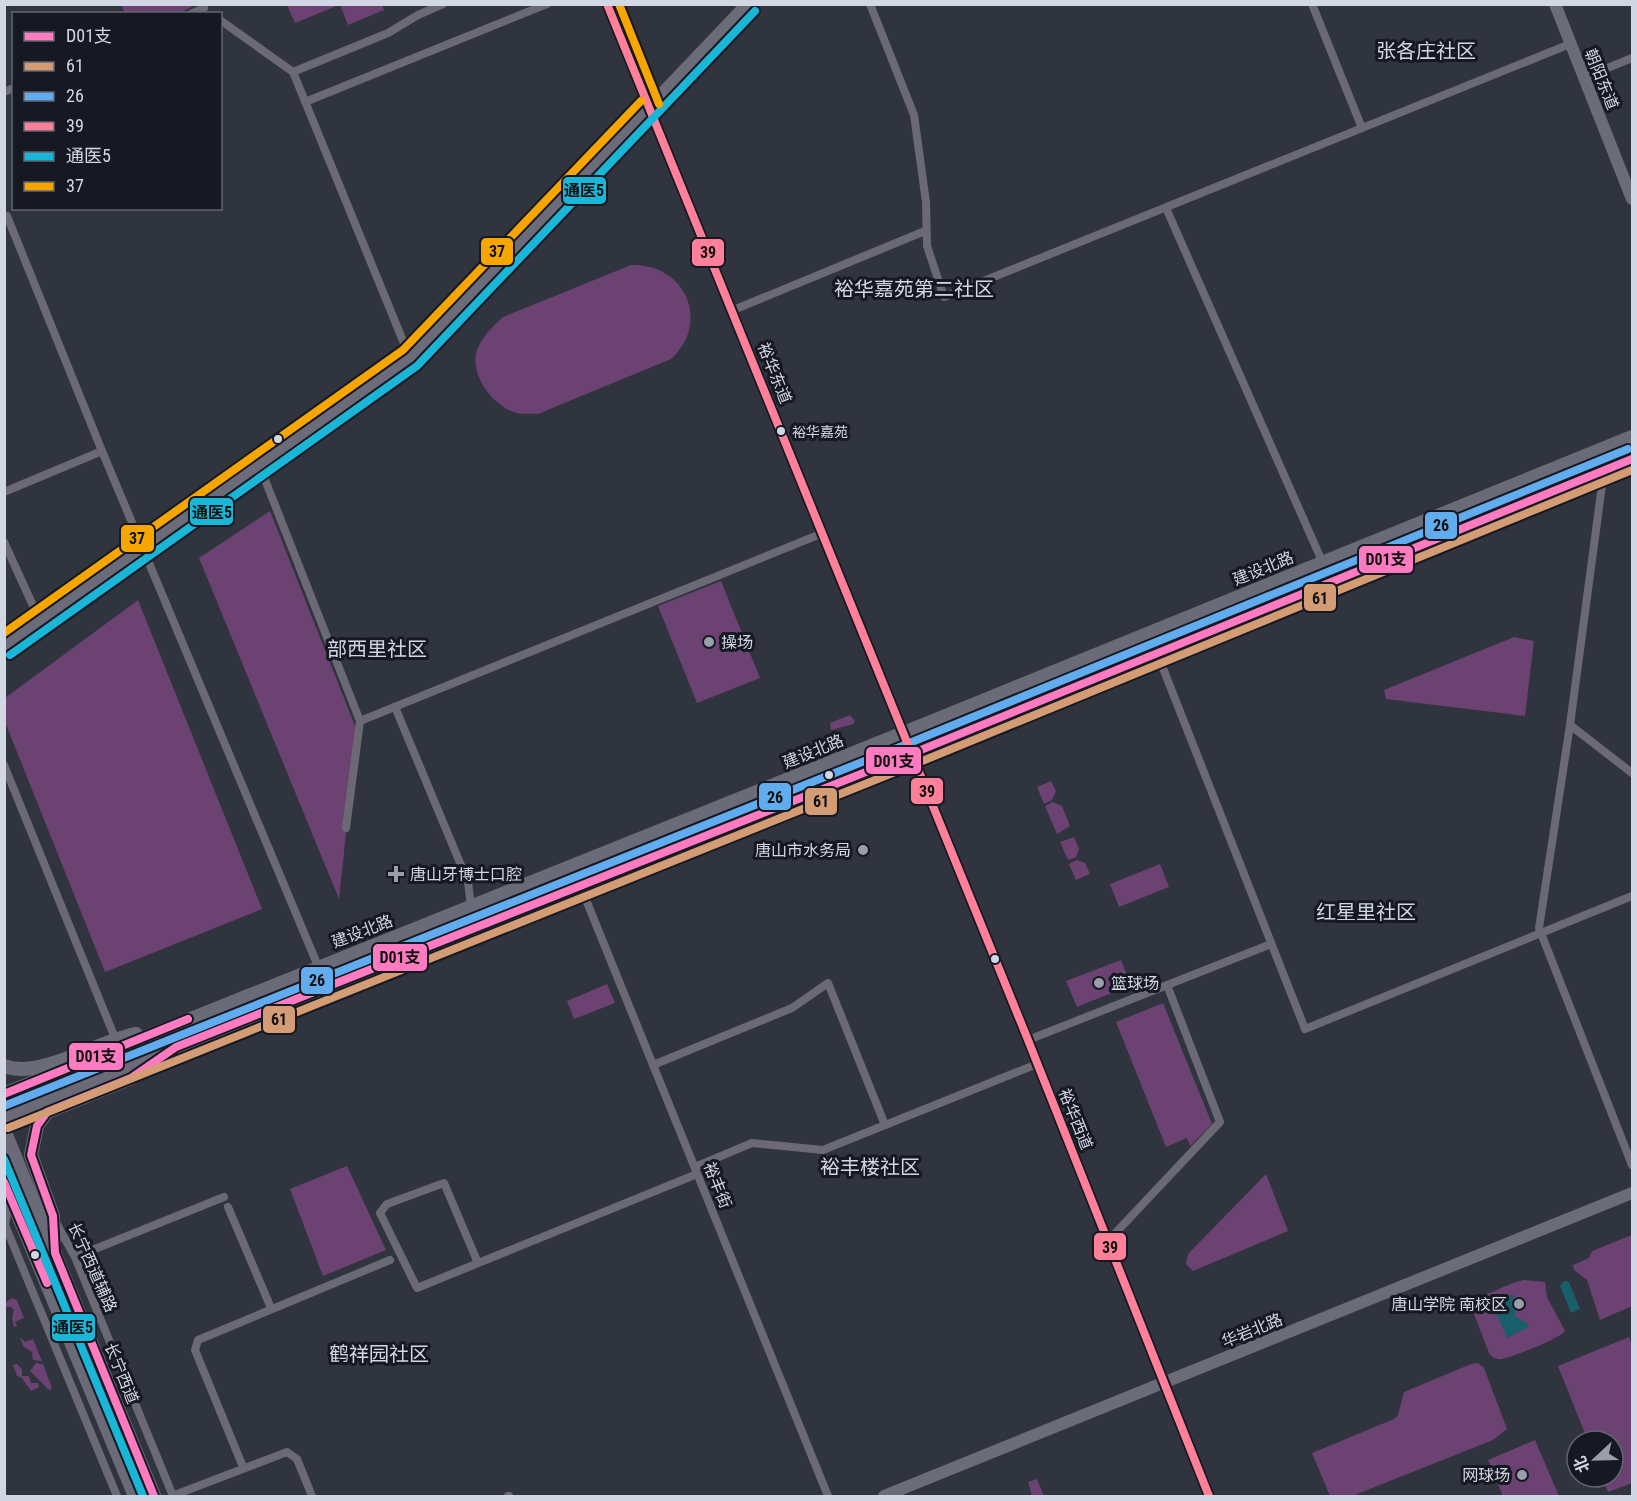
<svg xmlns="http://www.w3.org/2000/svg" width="1637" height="1501" viewBox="0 0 1637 1501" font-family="'Roboto Condensed','Noto Sans SC',sans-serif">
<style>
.green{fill:#6b4271}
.water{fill:#1a5e6a}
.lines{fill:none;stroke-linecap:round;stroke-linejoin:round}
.street{stroke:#6b6974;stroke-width:8}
.secondary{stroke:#6c6b79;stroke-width:12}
.primary{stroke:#6b6a78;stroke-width:14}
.bus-1-casing{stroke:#161922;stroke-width:12}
.bus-2-casing{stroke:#161922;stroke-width:12}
.bus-3-casing{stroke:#161922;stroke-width:12}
.bus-4-casing{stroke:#161922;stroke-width:12}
.bus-5-casing{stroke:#161922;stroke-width:12}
.bus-6-casing{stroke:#161922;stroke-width:12}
.bus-1{stroke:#fe7ac1;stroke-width:8}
.bus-2{stroke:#d39c74;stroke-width:8}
.bus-3{stroke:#60acee;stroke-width:8}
.bus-4{stroke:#ff8098;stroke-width:8}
.bus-5{stroke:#1ab6d8;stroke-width:8}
.bus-6{stroke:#f7a600;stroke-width:8}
.bus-dot{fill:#d2d7e4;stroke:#161922;stroke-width:2}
.poi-dot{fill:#999eaa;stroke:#161922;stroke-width:2}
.labels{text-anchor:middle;stroke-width:6;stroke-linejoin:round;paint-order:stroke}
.bus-label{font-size:14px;fill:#d2d7e4;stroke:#161922;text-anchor:start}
.street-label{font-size:16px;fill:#d2d7e4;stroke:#161922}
.poi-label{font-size:16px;fill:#d2d7e4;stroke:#161922;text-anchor:start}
.quarter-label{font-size:20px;fill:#d2d7e4;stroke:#161922}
.line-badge{stroke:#161922;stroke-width:2}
.pale-badge-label{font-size:16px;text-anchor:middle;font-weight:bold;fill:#111}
</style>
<rect width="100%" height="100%" fill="#30343e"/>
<g class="green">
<path d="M 121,5 L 195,5 L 180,13 L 125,13 Z"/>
<path d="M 287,5 L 339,5 L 295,23 Z"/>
<path d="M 340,5 L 382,5 L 384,10 L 348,25 Z"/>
<path d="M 631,265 C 686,263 711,323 671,359 L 538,414 C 530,413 521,415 514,412 C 492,405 469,374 477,350 C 482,337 493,326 503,317 Z"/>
<path d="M 270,511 L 357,731 L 339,899 L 199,558 Z"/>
<path d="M 721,581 L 760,678 L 697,703 L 658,606 Z"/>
<path d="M 138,600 L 262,909 L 105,972 L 5,722 L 5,698 Z"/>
<path d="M 1514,637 L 1534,641 L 1525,716 L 1386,699 L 1384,690 Z"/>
<path d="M 850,715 L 855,721 L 853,724 L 831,730 L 830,723 Z"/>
<path d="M 1051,781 L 1056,791 L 1052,800 L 1044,804 L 1037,787 Z"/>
<path d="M 1053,802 L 1062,806 L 1070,826 L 1057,834 L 1045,806 Z"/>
<path d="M 1074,837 L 1079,849 L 1076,857 L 1068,860 L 1060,842 Z"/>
<path d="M 1077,860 L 1085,863 L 1090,874 L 1076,880 L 1069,864 Z"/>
<path d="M 1160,864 L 1169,887 L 1119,907 L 1110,884 Z"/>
<path d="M 1121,960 L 1131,985 L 1077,1007 L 1066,981 Z"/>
<path d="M 607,984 L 615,1003 L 574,1019 L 567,1001 Z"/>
<path d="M 1163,1003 L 1212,1124 L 1190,1146 L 1187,1138 L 1166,1147 L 1116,1022 Z"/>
<path d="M 347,1166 L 386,1250 L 323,1276 L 290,1189 Z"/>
<path d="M 1266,1174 L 1288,1231 L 1193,1271 L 1186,1264 L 1188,1254 Z"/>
<path d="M 1632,1235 L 1632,1306 L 1600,1320 L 1587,1280 L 1574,1270 L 1573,1265 L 1589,1258 L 1592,1251 Z"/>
<path d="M 1524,1280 L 1545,1282 L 1547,1297 L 1565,1331 C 1559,1339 1513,1357 1502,1359 C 1496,1360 1492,1357 1489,1353 L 1470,1303 L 1477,1296 C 1492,1295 1507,1283 1524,1280 Z"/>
<path d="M 12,1298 L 17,1300 L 24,1318 L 15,1322 L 17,1326 L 14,1327 L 12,1318 L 14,1310 L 10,1306 L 7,1308 L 5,1303 Z"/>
<path d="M 20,1337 L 25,1342 L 33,1339 L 42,1361 L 33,1360 L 32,1352 L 23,1346 Z"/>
<path d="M 1629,1337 L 1632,1346 L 1632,1483 L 1608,1492 L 1602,1477 L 1613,1477 L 1613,1441 L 1588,1441 L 1558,1366 Z"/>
<path d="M 36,1363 L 43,1364 L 52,1388 L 49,1390 L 30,1371 Z"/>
<path d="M 1478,1363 L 1484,1368 L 1507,1429 L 1493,1440 L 1352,1496 L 1330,1496 L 1312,1453 L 1394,1419 L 1398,1415 L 1404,1392 L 1471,1364 Z"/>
<path d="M 17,1364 L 22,1369 L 22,1376 L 29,1376 L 31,1383 L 38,1383 L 39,1387 L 31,1391 L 22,1378 L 17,1376 L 13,1365 Z"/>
<path d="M 1535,1440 L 1559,1496 L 1503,1496 L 1488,1460 Z"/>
<path d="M 1037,1479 L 1044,1496 L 1032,1496 L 1028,1482 Z"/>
</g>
<g class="water">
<path d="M 1564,1281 L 1569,1282 L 1580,1309 L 1571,1313 L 1560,1286 Z"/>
<path d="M 1514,1294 L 1515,1316 L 1527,1323 L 1529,1327 L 1507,1338 L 1498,1317 L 1487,1307 Z"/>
</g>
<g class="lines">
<g class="street">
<path d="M 870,4 L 914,115 L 926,202 L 927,246 L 944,297 L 1570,44"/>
<path d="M 1312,4 L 1362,128"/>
<path d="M 191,14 L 204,8"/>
<path d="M 220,20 L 293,72 L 410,358"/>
<path d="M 293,72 L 388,33 L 418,15 L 443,4"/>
<path d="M 1583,78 L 1632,58"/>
<path d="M 4,92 L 14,88"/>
<path d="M 305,102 L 547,4"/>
<path d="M 1166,208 L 1322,561"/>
<path d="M 7,216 L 102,451 L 318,966"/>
<path d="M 731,311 L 925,231"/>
<path d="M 260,467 L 360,721 L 823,533"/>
<path d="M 1604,470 L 1570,725 L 1539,928 L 1632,1165"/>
<path d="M 4,492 L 102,451"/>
<path d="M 4,542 L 40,621"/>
<path d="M 1157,653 L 1305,1029 L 1632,896"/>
<path d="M 395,707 L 468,882 L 471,906"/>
<path d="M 1570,725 L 1632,773"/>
<path d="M 4,765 L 115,1038"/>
<path d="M 346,828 L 360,721"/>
<path d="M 580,885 L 828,1496"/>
<path d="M 1028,1040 L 1271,944"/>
<path d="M 653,1065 L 792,1008 L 828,983 L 885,1125"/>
<path d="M 695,1167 L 752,1143 L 823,1150 L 1037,1064"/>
<path d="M 228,1207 L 271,1308"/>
<path d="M 8,1209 L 5,1225 L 117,1496"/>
<path d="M 55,1221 L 75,1257 L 173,1496"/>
<path d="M 1107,1242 L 1220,1122 L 1167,985"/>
<path d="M 75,1257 L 224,1197"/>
<path d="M 478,1263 L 444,1183 L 387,1204 L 380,1213 L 417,1288 L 697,1174"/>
<path d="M 243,1467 L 195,1350 L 198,1340 L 390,1260"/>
<path d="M 172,1496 L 287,1452 L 297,1459 L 312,1496"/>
<path d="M 508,1496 L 509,1496"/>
</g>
<g class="secondary">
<path d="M 607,4 L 1028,1040 L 1209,1496"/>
<path d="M 1555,4 L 1632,199"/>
<path d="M 4,646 L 410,358 L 747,4"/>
<path d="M 884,1496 L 1632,1193"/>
</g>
<g class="primary">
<path d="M 4,1066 C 38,1080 99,1041 136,1034"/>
<path d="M 4,1094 L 921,726 L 1632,437"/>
<path d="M 4,1118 L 911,754 L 1632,459"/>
<path d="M 4,1130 L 154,1496"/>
<path d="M 4,1181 L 135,1496"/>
<path d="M 54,1242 L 53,1216 L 31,1155 L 37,1126 L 47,1112 L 131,1078 L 155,1062"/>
</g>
<g class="bus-1-casing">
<g id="bus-1">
<path d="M 4,1094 L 188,1019"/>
<path d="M 4,1182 L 47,1283"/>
<path d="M 154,1496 L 55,1253 L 53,1216 L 31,1155 L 37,1126 L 47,1112 L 131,1078 L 176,1047 L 911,754 L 1632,459"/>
</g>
</g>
<g class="bus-2-casing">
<path id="bus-2" d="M 8,1128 L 915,764 L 1632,470"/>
</g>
<g class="bus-3-casing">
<path id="bus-3" d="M 4,1106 L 907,744 L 1628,449"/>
</g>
<g class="bus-4-casing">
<path id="bus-4" d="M 607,4 L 1028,1040 L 1209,1496"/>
</g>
<g class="bus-5-casing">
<g id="bus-5">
<path d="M 10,655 L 417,366 L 755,11"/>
<path d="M 4,1159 L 143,1496"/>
</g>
</g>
<g class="bus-6-casing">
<g id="bus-6">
<path d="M 619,4 L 659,104"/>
<path d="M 4,633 L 403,350 L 641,101"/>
</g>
</g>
<use href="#bus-1" class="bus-1"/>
<use href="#bus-2" class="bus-2"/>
<use href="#bus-3" class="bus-3"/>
<use href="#bus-4" class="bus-4"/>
<use href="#bus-5" class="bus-5"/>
<use href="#bus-6" class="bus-6"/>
</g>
<g class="bus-dot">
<circle cx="781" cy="431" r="5"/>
<circle cx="278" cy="439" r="5"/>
<circle cx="829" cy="775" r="5"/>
<circle cx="995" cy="959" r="5"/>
<circle cx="35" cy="1255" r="5"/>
</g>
<g class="poi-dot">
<circle cx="709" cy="642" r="6"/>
<circle cx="863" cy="850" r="6"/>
<path d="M393 865h6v6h6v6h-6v6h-6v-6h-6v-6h6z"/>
<circle cx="1099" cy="983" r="6"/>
<circle cx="1519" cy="1304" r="6"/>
<circle cx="1522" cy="1475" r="6"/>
</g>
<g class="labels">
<g class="bus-label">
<text x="792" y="437">裕华嘉苑</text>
</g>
<g class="street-label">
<text transform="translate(1602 79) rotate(68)" y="6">朝阳东道</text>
<text transform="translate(775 373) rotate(68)" y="6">裕华东道</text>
<text transform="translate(1263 568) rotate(-22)" y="6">建设北路</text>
<text transform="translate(813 751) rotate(-22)" y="6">建设北路</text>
<text transform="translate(362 931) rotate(-21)" y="6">建设北路</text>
<text transform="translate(1076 1119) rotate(68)" y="6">裕华西道</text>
<text transform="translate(718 1185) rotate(68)" y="6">裕丰街</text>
<text transform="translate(93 1267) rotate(66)" y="6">长宁西道辅路</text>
<text transform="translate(1252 1330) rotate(-22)" y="6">华岩北路</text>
<text transform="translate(122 1373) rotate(68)" y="6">长宁西道</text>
</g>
<g class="poi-label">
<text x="721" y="648">操场</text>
<text x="851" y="856" text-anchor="end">唐山市水务局</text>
<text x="410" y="880">唐山牙博士口腔</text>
<text x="1111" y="989">篮球场</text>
<text x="1507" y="1310" text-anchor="end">唐山学院 南校区</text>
<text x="1510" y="1481" text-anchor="end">网球场</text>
</g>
<g class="quarter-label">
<text x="1426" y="58">张各庄社区</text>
<text x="914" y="296">裕华嘉苑第二社区</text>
<text x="377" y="656">部西里社区</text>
<text x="1366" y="919">红星里社区</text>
<text x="870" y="1174">裕丰楼社区</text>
<text x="379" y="1361">鹤祥园社区</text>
</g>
</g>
<g class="line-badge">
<rect x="562" y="176" width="45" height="29" rx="6" fill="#1ab6d8"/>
<rect x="480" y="237" width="34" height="29" rx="6" fill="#f7a600"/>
<rect x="691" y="238" width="34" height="29" rx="6" fill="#ff8098"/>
<rect x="189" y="497" width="45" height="29" rx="6" fill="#1ab6d8"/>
<rect x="1424" y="511" width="34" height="29" rx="6" fill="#60acee"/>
<rect x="120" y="524" width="35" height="29" rx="6" fill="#f7a600"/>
<rect x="1358" y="545" width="56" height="29" rx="6" fill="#fe7ac1"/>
<rect x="1303" y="583" width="34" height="29" rx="6" fill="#d39c74"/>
<rect x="865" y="746" width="57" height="29" rx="6" fill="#fe7ac1"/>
<rect x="910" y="777" width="34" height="28" rx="6" fill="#ff8098"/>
<rect x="758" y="782" width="34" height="29" rx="6" fill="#60acee"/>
<rect x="804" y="787" width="34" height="29" rx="6" fill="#d39c74"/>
<rect x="372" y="943" width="56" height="29" rx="6" fill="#fe7ac1"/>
<rect x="300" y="966" width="34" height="29" rx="6" fill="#60acee"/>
<rect x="262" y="1005" width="34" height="29" rx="6" fill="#d39c74"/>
<rect x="68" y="1042" width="56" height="29" rx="6" fill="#fe7ac1"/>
<rect x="1093" y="1232" width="34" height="29" rx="6" fill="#ff8098"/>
<rect x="51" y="1313" width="45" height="29" rx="6" fill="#1ab6d8"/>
</g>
<g class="pale-badge-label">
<text x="584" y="196">通医5</text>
<text x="497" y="257">37</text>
<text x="708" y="258">39</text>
<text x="212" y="518">通医5</text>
<text x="1441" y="531">26</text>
<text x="137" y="544">37</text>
<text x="1386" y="565">D01支</text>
<text x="1320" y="604">61</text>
<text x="894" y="767">D01支</text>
<text x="927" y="797">39</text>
<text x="775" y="803">26</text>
<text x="821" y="807">61</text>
<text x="400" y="963">D01支</text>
<text x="317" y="986">26</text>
<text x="279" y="1025">61</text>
<text x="96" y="1062">D01支</text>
<text x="1110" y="1253">39</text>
<text x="73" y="1333">通医5</text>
</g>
<rect width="1637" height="1501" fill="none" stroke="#d2d7e4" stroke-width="12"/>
<rect x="12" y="12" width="210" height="198" fill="#161922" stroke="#616570" stroke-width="1.5"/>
<rect x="24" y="32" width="30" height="9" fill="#fe7ac1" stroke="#616570" stroke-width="1.5"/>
<text x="66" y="42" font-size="18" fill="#d2d7e4">D01支</text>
<rect x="24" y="62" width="30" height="9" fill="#d39c74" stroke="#616570" stroke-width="1.5"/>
<text x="66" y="72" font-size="18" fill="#d2d7e4">61</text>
<rect x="24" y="92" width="30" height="9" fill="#60acee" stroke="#616570" stroke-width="1.5"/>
<text x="66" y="102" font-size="18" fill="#d2d7e4">26</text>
<rect x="24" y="122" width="30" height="9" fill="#ff8098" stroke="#616570" stroke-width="1.5"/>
<text x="66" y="132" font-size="18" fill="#d2d7e4">39</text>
<rect x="24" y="152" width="30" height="9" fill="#1ab6d8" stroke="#616570" stroke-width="1.5"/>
<text x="66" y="162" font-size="18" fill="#d2d7e4">通医5</text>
<rect x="24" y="182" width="30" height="9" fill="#f7a600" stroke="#616570" stroke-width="1.5"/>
<text x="66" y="192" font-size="18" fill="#d2d7e4">37</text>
<g transform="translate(1595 1459) rotate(248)"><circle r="28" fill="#161922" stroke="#616570" stroke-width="1.5"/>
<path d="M0-4.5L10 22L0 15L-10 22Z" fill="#999eaa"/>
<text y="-9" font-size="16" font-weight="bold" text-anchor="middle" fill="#d2d7e4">北</text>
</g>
</svg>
